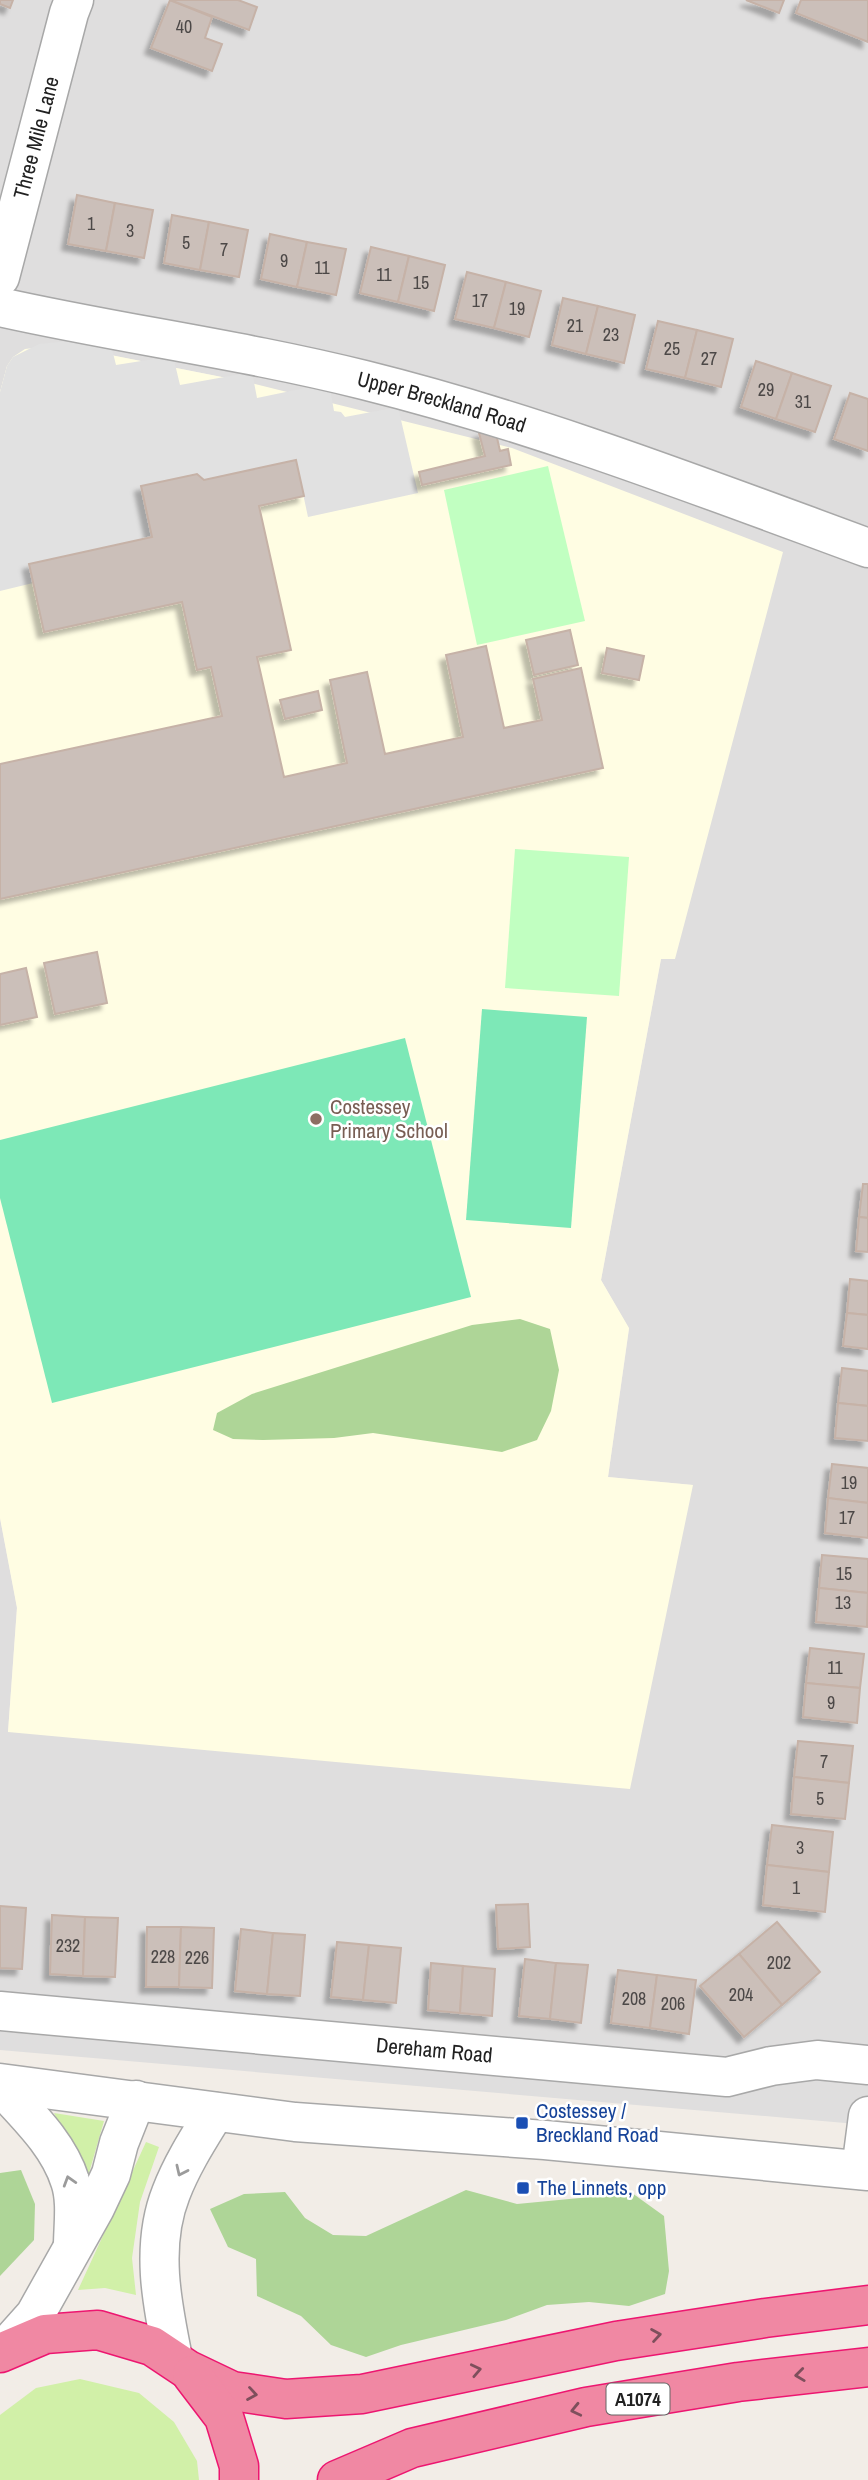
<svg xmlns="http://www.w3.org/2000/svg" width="868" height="2480" viewBox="0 0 868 2480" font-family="'Archivo Narrow',sans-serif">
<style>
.residential{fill:#dfdede}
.education{fill:#fffde3}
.grass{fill:#d1f0a8}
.forest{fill:#aed597}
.park{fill:#c1ffc1}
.pitch{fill:#7de8b7}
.parking{fill:#e1e1e1}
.building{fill:#cbbfb9;stroke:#c6b2a7;stroke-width:2;filter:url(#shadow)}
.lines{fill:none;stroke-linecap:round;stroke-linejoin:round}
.street-casing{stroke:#a8a8a8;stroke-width:41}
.highway-casing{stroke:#ed1670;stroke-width:41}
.street{stroke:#fff;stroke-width:38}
.highway{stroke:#f088a3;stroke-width:38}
.oneway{stroke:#9b9b9b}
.oneway2{stroke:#7e4f5c}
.education-dot{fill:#8d6e63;stroke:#fff;stroke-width:2.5}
.transit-dot{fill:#1a4fb4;stroke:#fff;stroke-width:2.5}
.labels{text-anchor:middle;stroke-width:5;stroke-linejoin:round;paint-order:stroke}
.number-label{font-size:18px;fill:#4c4847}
.shield{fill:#fff;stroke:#646464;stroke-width:2}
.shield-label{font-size:19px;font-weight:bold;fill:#212121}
.street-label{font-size:21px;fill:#212121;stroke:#fff}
.education-label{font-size:21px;fill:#785e54;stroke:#fff;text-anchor:start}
.transit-label{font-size:21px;fill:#164399;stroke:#fff;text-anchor:start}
</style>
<defs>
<filter id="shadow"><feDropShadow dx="-6" dy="6" stdDeviation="2" flood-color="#0004"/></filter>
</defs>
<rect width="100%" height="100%" fill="#f2ede7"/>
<path class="residential" d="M 0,0 L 868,0 L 868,2125 L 0,2050 L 0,1518 L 17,1607 L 8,1732 L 693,1485 L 608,1477 L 629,1329 L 601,1280 L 661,959 L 675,959 L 247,382 L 60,345 L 7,366 L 0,392 Z"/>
<path class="education" d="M 60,345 L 247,382 L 512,448 L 783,552 L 675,959 L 661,959 L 601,1280 L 629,1328 L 608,1477 L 693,1485 L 630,1789 L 8,1732 L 17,1608 L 0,1518 L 0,392 L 7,366 L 13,357 L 25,349 Z"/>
<g class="grass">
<path d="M 54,2113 L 104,2121 L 87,2180 Z"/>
<path d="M 146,2142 L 159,2147 L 140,2202 L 132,2258 L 136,2295 L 105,2288 L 78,2290 Z"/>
<path d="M 80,2379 L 139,2393 L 174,2422 L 197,2461 L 199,2480 L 0,2480 L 0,2415 L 36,2388 Z"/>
</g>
<g class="forest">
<path d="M 520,1319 L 550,1329 L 559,1370 L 551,1411 L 537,1440 L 502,1452 L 373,1433 L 334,1438 L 263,1440 L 233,1439 L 213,1430 L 217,1413 L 252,1394 L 472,1325 Z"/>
<path d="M 21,2170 L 35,2204 L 34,2240 L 0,2276 L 0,2173 Z"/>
<path d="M 466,2190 L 517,2204 L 632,2193 L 664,2216 L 669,2271 L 665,2294 L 629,2306 L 589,2302 L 547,2305 L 506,2320 L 401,2345 L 366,2357 L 331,2345 L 301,2316 L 257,2296 L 256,2259 L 228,2247 L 210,2209 L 244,2194 L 285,2192 L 305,2218 L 333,2235 L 366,2236 Z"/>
</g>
<g class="park">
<path d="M 548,466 L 585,621 L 477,645 L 444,490 Z"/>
<path d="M 515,849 L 629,857 L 619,996 L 505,988 Z"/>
</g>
<g class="pitch">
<path d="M 482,1009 L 587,1017 L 571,1228 L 466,1220 Z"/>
<path d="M 405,1038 L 471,1297 L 52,1403 L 0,1198 L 0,1140 Z"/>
</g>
<path class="parking" d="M 109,337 L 116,365 L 173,356 L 180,385 L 252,372 L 257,398 L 329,383 L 334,411 L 341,412 L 345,417 L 398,407 L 418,493 L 308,517 L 296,461 L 204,480 L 196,474 L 141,486 L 152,537 L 33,583 L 0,591 L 0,392 L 7,366 L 13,357 L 39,344 Z"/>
<g class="building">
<path d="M 0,0 L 13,0 L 10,8 L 0,4 Z"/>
<path d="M 170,0 L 212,17 L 205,38 L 222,44 L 212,71 L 151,48 Z"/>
<path d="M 170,0 L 238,0 L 257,7 L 249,30 Z"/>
<path d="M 746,0 L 784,0 L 779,13 Z"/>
<path d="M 801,0 L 868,0 L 868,42 L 796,13 Z"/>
<path d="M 77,195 L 115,203 L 106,251 L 68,244 Z"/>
<path d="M 115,203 L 153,210 L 144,258 L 106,251 Z"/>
<path d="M 172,215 L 209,222 L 200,270 L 164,263 Z"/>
<path d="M 209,222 L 248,230 L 239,277 L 200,270 Z"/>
<path d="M 270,234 L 307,242 L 297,287 L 261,279 Z"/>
<path d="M 307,242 L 346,249 L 336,295 L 297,287 Z"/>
<path d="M 371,247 L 409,256 L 398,302 L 360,293 Z"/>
<path d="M 409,256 L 445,265 L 434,311 L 398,302 Z"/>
<path d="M 467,272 L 506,282 L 494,328 L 455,319 Z"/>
<path d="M 506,282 L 541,291 L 529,337 L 494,328 Z"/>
<path d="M 563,298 L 598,306 L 586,354 L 552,345 Z"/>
<path d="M 598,306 L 635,315 L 624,363 L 586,354 Z"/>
<path d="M 658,321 L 697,330 L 685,378 L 646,369 Z"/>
<path d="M 697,330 L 733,339 L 721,387 L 685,378 Z"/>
<path d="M 756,361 L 792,373 L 776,419 L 741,407 Z"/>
<path d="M 792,373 L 831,386 L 815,432 L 776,419 Z"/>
<path d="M 850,393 L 868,399 L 868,451 L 834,439 Z"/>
<path d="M 495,429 L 500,451 L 508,449 L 511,465 L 422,485 L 419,472 L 485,456 L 479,433 Z"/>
<path d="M 296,460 L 304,496 L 259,506 L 291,650 L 257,657 L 284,777 L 347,763 L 330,680 L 367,672 L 385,754 L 463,737 L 446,655 L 486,646 L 504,728 L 542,720 L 533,679 L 581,668 L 603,768 L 0,899 L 0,764 L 222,716 L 211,667 L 197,670 L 182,602 L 44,632 L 29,564 L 152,537 L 141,486 L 197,474 L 204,480 Z"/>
<path d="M 570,630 L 578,665 L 534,675 L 526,640 Z"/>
<path d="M 607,648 L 644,656 L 639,680 L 602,673 Z"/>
<path d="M 318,691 L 322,710 L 285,719 L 280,700 Z"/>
<path d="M 97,952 L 107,1003 L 55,1014 L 44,963 Z"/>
<path d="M 26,968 L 37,1017 L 0,1025 L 0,974 Z"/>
<path d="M 863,1184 L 868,1184 L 868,1218 L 859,1217 Z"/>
<path d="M 859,1217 L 868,1218 L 868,1252 L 856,1251 Z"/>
<path d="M 850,1279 L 868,1281 L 868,1315 L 847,1313 Z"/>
<path d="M 847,1313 L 868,1315 L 868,1349 L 843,1346 Z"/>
<path d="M 842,1368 L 868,1371 L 868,1406 L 838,1403 Z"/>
<path d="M 838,1403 L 868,1406 L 868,1441 L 835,1438 Z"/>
<path d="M 832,1464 L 868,1468 L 868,1503 L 828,1498 Z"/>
<path d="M 828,1498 L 868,1503 L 868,1538 L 825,1533 Z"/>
<path d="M 822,1555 L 868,1559 L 868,1593 L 819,1588 Z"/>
<path d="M 819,1588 L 868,1593 L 867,1627 L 816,1622 Z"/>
<path d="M 810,1648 L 864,1654 L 860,1688 L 806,1683 Z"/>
<path d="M 806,1683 L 860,1688 L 857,1723 L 803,1717 Z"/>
<path d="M 798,1741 L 853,1746 L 849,1783 L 794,1777 Z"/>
<path d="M 794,1777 L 849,1783 L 845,1819 L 791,1814 Z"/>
<path d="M 772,1825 L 833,1832 L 829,1872 L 767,1865 Z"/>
<path d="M 767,1865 L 829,1872 L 825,1912 L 763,1905 Z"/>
<path d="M 528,1904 L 530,1947 L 498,1949 L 496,1905 Z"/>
<path d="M 0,1906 L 26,1908 L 22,1969 L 0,1968 Z"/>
<path d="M 52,1915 L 85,1917 L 83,1976 L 50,1974 Z"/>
<path d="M 85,1917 L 118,1918 L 115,1977 L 83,1976 Z"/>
<path d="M 777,1922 L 820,1972 L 782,2005 L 739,1954 Z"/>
<path d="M 147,1927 L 181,1927 L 179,1987 L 146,1987 Z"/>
<path d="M 181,1927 L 214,1928 L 212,1988 L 179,1987 Z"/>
<path d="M 241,1929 L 273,1933 L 267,1994 L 235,1991 Z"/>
<path d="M 273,1933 L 305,1935 L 300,1996 L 267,1994 Z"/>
<path d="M 337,1942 L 369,1945 L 363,2000 L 331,1997 Z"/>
<path d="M 369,1945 L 401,1948 L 396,2003 L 363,2000 Z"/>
<path d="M 739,1954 L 782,2005 L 744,2037 L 700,1986 Z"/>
<path d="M 525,1959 L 556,1963 L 550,2019 L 519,2016 Z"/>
<path d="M 431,1963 L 463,1966 L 460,2013 L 428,2010 Z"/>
<path d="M 556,1963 L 588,1965 L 581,2023 L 550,2019 Z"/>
<path d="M 463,1966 L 495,1969 L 492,2016 L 460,2013 Z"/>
<path d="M 618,1970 L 657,1975 L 650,2028 L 611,2023 Z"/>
<path d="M 657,1975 L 696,1980 L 689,2034 L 650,2028 Z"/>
</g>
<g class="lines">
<g class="street-casing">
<g id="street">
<path id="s1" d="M 0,277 L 69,13 L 74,0"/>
<path id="s2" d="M 0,307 C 121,334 244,350 364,380 C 537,423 702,487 868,548"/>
<path id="s3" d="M 0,2011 L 727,2077 L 771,2066 L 817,2060 L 868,2065"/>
<path d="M 0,2083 L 295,2122 L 545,2140 L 868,2171"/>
<path d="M 0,2085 C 26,2114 58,2143 70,2181 C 77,2201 73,2226 73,2246"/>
<path d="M 861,2170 L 868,2116"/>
<path d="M 4,2350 L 35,2315 L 95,2208 L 111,2174 L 119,2143 L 136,2100"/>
<path d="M 173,2358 C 162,2304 150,2246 171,2193 C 182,2164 199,2138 215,2112"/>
</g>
</g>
<g class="highway-casing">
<g id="highway">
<path d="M 0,2353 L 45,2334 L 98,2330 L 152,2346 L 188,2370 L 232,2391 L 286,2399 L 362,2394 L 616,2341 L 765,2318 L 868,2305"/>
<path d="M 192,2375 L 224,2417 L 239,2466 L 239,2480"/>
<path d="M 337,2480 L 412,2448 L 586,2407 L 738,2382 L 868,2367"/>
</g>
</g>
<use href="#street" class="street"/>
<use href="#highway" class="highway"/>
</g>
<defs><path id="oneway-chevron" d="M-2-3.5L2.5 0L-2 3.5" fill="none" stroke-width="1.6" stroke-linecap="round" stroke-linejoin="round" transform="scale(1.75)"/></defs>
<g class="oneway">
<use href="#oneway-chevron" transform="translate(181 2171) rotate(115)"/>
<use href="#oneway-chevron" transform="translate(69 2181) rotate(-107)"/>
</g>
<g class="oneway2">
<use href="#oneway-chevron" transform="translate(656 2335) rotate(-9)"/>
<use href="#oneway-chevron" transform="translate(476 2370) rotate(-12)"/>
<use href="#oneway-chevron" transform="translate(800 2375) rotate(173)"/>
<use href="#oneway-chevron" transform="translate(252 2394) rotate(9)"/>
<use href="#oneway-chevron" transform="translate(576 2410) rotate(167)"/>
</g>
<circle class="education-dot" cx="316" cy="1119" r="7"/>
<g class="transit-dot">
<rect x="515" y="2116" width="14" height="14" rx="3.5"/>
<rect x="516" y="2181" width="14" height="14" rx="3.5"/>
</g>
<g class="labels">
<g class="number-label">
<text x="184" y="33">40</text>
<text x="91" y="230">1</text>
<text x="130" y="237">3</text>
<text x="186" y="249">5</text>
<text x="224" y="256">7</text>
<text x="284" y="267">9</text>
<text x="322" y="274">11</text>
<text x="384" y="281">11</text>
<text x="421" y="289">15</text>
<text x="480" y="307">17</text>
<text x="517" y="315">19</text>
<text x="575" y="332">21</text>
<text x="611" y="341">23</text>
<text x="672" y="355">25</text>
<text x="709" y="365">27</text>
<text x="766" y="396">29</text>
<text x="803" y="408">31</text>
<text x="849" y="1489">19</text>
<text x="847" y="1524">17</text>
<text x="844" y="1580">15</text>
<text x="843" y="1609">13</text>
<text x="835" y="1674">11</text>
<text x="831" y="1709">9</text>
<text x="824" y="1768">7</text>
<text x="820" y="1805">5</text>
<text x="800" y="1854">3</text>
<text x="796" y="1894">1</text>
<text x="68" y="1952">232</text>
<text x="163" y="1963">228</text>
<text x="197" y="1964">226</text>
<text x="779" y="1969">202</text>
<text x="741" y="2001">204</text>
<text x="634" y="2005">208</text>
<text x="673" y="2010">206</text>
</g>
<rect class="shield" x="606.5" y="2383.5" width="63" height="31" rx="5"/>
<g class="shield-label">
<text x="638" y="2406">A1074</text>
</g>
<g class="street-label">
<text dy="7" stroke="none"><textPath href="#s1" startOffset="144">Three Mile Lane</textPath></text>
<text dy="7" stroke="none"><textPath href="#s2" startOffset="452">Upper Breckland Road</textPath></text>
<text dy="7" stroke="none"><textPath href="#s3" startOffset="436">Dereham Road</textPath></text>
</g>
<g class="education-label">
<text x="330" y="1114">Costessey<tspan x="330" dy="24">Primary School</tspan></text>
</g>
<g class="transit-label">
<text x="536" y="2118">Costessey /<tspan x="536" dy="24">Breckland Road</tspan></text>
<text x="537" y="2195">The Linnets, opp</text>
</g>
</g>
</svg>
